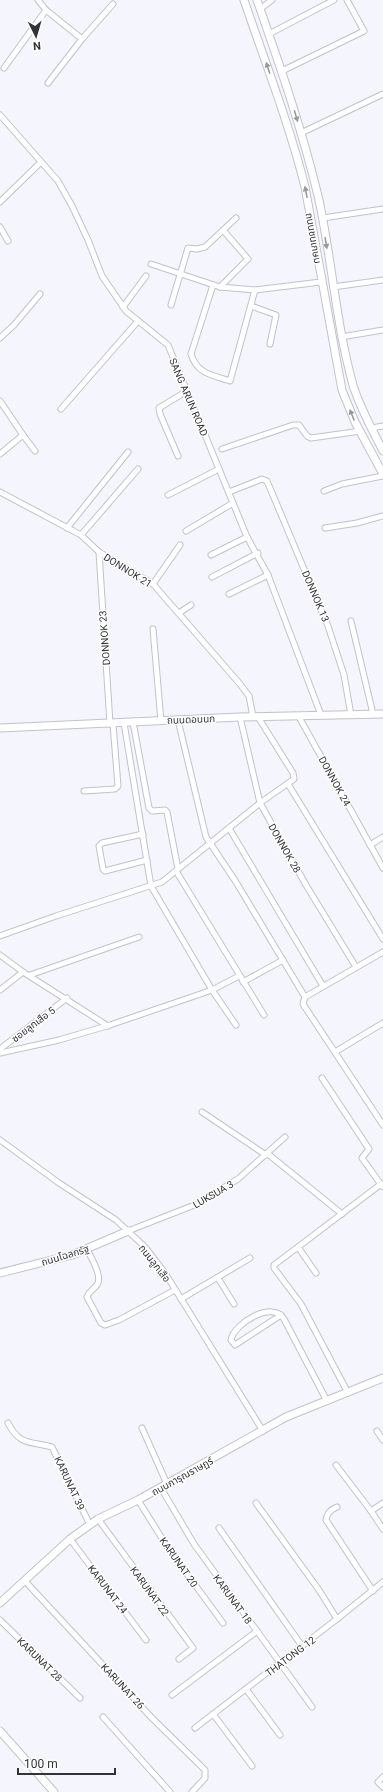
<svg xmlns="http://www.w3.org/2000/svg" width="383" height="1792" viewBox="0 0 383 1792" font-family="Roboto,'Noto Sans Thai',sans-serif">
<style>
.lines{fill:none;stroke-linecap:round;stroke-linejoin:round}
.street-casing{stroke:#c1c2cc;stroke-width:7}
.secondary-casing{stroke:#c1c2cc;stroke-width:9}
.street{stroke:#fff;stroke-width:5}
.secondary{stroke:#fff;stroke-width:7}
.oneway{fill:#99999b}
.labels{text-anchor:middle;stroke-width:3;stroke-linejoin:round;paint-order:stroke}
.street-label{font-size:10px;fill:#333337;stroke:#fff}
</style>
<rect width="100%" height="100%" fill="#f4f5fd"/>
<g class="lines">
<g class="street-casing">
<g id="street">
<path d="M 38,0 L 46,10 L 82,39"/>
<path d="M 260,9 L 272,0"/>
<path d="M 269,34 L 334,0"/>
<path d="M 4,68 L 46,10"/>
<path d="M 282,71 L 364,31 L 347,0"/>
<path d="M 48,83 L 82,39 L 113,4"/>
<path d="M 0,115 L 58,181 L 72,206 L 88,240 L 102,276 L 126,311 L 168,345 L 247,537 L 268,575 L 321,715"/>
<path d="M 301,133 L 383,94"/>
<path d="M 0,202 L 41,162"/>
<path d="M 323,218 L 383,209"/>
<path d="M 0,227 L 8,241"/>
<path d="M 151,264 L 220,287 L 255,290 L 321,282"/>
<path d="M 213,285 L 191,354 C 197,374 212,375 230,381 L 255,290"/>
<path d="M 220,287 L 248,259 L 223,230"/>
<path d="M 333,287 L 383,280"/>
<path d="M 171,305 L 188,248 L 197,249 L 205,247 L 236,218"/>
<path d="M 251,306 L 276,315 L 270,344"/>
<path d="M 123,307 L 146,276"/>
<path d="M 341,337 L 383,330"/>
<path d="M 0,338 L 14,325 L 40,294"/>
<path d="M 0,401 L 23,435 L 0,454"/>
<path d="M 61,409 L 138,321"/>
<path d="M 372,428 L 383,426"/>
<path d="M 23,435 L 35,451"/>
<path d="M 222,449 L 293,425 L 299,425 L 307,436 L 311,438 L 361,431"/>
<path d="M 178,456 L 160,414 L 159,408 L 187,391"/>
<path d="M 324,491 L 342,484 L 383,476"/>
<path d="M 0,492 L 81,535 L 99,552 L 153,584 L 240,684 L 249,696 L 253,717"/>
<path d="M 229,492 L 262,479 L 267,481 L 328,626 L 344,675 L 351,715"/>
<path d="M 168,495 L 219,469"/>
<path d="M 67,528 L 128,452"/>
<path d="M 325,528 L 357,523 L 383,516"/>
<path d="M 186,531 L 233,503"/>
<path d="M 81,535 L 138,469"/>
<path d="M 99,552 L 110,724"/>
<path d="M 211,555 L 247,537"/>
<path d="M 212,577 L 258,553"/>
<path d="M 153,584 L 180,545"/>
<path d="M 229,594 L 268,575"/>
<path d="M 179,613 L 191,605"/>
<path d="M 351,621 L 373,714"/>
<path d="M 153,629 L 161,721"/>
<path d="M 240,717 L 260,803 L 306,885 L 356,967"/>
<path d="M 299,717 L 383,868"/>
<path d="M 178,720 L 206,837 L 236,882 L 305,997 L 303,1004 L 383,1125"/>
<path d="M 133,722 L 149,808 L 152,811 L 165,810 L 167,812 L 178,869"/>
<path d="M 124,723 L 151,886 L 212,990 L 236,1025"/>
<path d="M 288,784 L 383,939"/>
<path d="M 84,791 L 115,789 L 118,786 L 113,724"/>
<path d="M 229,828 L 323,986"/>
<path d="M 143,834 L 102,843 L 99,846 L 103,869 L 105,871 L 147,860"/>
<path d="M 370,845 L 383,837"/>
<path d="M 176,871 L 264,1015"/>
<path d="M 0,936 L 56,916 L 162,882 L 260,803 L 294,779 L 293,773 L 258,717"/>
<path d="M 0,955 L 23,972 L 108,1026"/>
<path d="M 30,975 L 139,937"/>
<path d="M 243,982 L 283,960"/>
<path d="M 0,990 L 23,972"/>
<path d="M 305,997 L 383,952"/>
<path d="M 0,1049 L 67,998"/>
<path d="M 335,1052 L 383,1023"/>
<path d="M 0,1053 L 59,1040 L 110,1025 L 212,990 L 239,976"/>
<path d="M 322,1078 L 369,1149 L 362,1158 L 382,1186"/>
<path d="M 202,1112 L 266,1155"/>
<path d="M 0,1140 L 59,1183 L 116,1220 L 145,1247 L 165,1273 L 263,1431"/>
<path d="M 268,1154 L 342,1214"/>
<path d="M 128,1231 L 197,1204 L 238,1179 L 285,1137"/>
<path d="M 298,1247 L 274,1265 L 274,1268 L 301,1304 L 348,1393"/>
<path d="M 87,1249 C 91,1258 103,1276 97,1285 C 93,1290 89,1291 87,1297 L 101,1323 L 105,1325 L 119,1320 L 175,1290"/>
<path d="M 316,1273 L 298,1247 L 381,1184"/>
<path d="M 218,1278 L 234,1304"/>
<path d="M 181,1299 L 250,1258"/>
<path d="M 281,1315 L 235,1345 L 231,1340 C 234,1323 273,1300 284,1319 L 327,1401"/>
<path d="M 8,1423 C 20,1446 30,1441 52,1447 L 90,1525"/>
<path d="M 142,1428 L 167,1484"/>
<path d="M 377,1431 L 383,1440"/>
<path d="M 336,1465 L 371,1511 L 383,1503"/>
<path d="M 161,1488 L 194,1544 L 312,1707"/>
<path d="M 138,1500 L 168,1548 L 223,1623"/>
<path d="M 256,1503 L 319,1590 L 337,1619"/>
<path d="M 337,1507 C 330,1510 327,1513 326,1520 L 373,1591"/>
<path d="M 371,1511 L 383,1529"/>
<path d="M 98,1519 L 193,1648 L 179,1659"/>
<path d="M 219,1528 L 302,1646"/>
<path d="M 70,1539 L 146,1640"/>
<path d="M 24,1580 L 151,1717 L 205,1770 L 205,1778 L 192,1792"/>
<path d="M 0,1620 L 80,1698"/>
<path d="M 246,1689 L 280,1735"/>
<path d="M 172,1695 L 257,1631"/>
<path d="M 213,1714 L 252,1766"/>
<path d="M 103,1717 L 170,1792"/>
<path d="M 195,1728 L 337,1619 L 383,1582"/>
<path d="M 383,1777 L 378,1782 L 383,1787"/>
</g>
</g>
<g class="secondary-casing">
<g id="secondary">
<path d="M 244,0 C 265,62 289,123 305,187 L 342,390 L 355,422 L 383,474"/>
<path d="M 257,0 C 280,66 303,132 319,200 C 332,261 336,324 353,385 C 360,408 372,429 383,451"/>
<path d="M 0,728 L 240,717 L 383,714"/>
<path d="M 0,1273 L 72,1255 L 128,1231"/>
<path d="M 0,1603 L 70,1539 L 98,1519 L 138,1500 L 286,1417 L 383,1378"/>
<path d="M 0,1731 L 54,1792"/>
</g>
</g>
<use href="#street" class="street"/>
<use href="#secondary" class="secondary"/>
</g>
<defs><path id="oneway-solid" d="M-6-.8H1V-3.2L6.5 0L1 3.2V.8H-6Z"/></defs>
<g class="oneway">
<use href="#oneway-solid" transform="translate(268 68) rotate(-108)"/>
<use href="#oneway-solid" transform="translate(296 116) rotate(73)"/>
<use href="#oneway-solid" transform="translate(306 192) rotate(-101)"/>
<use href="#oneway-solid" transform="translate(326 243) rotate(81)"/>
<use href="#oneway-solid" transform="translate(352 415) rotate(-112)"/>
</g>
<g class="labels">
<g class="street-label">
<text transform="translate(314 238) rotate(80)" y="4">ถนนชนเกษม</text>
<text transform="translate(189 397) rotate(67)" y="4">SANG ARUN ROAD</text>
<text transform="translate(128 570) rotate(32)" y="4">DONNOK 21</text>
<text transform="translate(316 596) rotate(67)" y="4">DONNOK 13</text>
<text transform="translate(104 638) rotate(-94)" y="4">DONNOK 23</text>
<text transform="translate(191 719) rotate(-2)" y="4">ถนนดอนนก</text>
<text transform="translate(335 781) rotate(61)" y="4">DONNOK 24</text>
<text transform="translate(285 848) rotate(60)" y="4">DONNOK 28</text>
<text transform="translate(33 1024) rotate(-37)" y="4">ซอยลูกเสือ 5</text>
<text transform="translate(213 1194) rotate(-30)" y="4">LUKSUA 3</text>
<text transform="translate(65 1255) rotate(-17)" y="4">ถนนโฉลกรัฐ</text>
<text transform="translate(155 1263) rotate(52)" y="4">ถนนลูกเสือ</text>
<text transform="translate(182 1476) rotate(-29)" y="4">ถนนการุณราษฏร์</text>
<text transform="translate(70 1483) rotate(65)" y="4">KARUNAT 39</text>
<text transform="translate(179 1562) rotate(55)" y="4">KARUNAT 20</text>
<text transform="translate(108 1589) rotate(53)" y="4">KARUNAT 24</text>
<text transform="translate(150 1591) rotate(54)" y="4">KARUNAT 22</text>
<text transform="translate(233 1599) rotate(54)" y="4">KARUNAT 18</text>
<text transform="translate(290 1656) rotate(-37)" y="4">THATONG 12</text>
<text transform="translate(40 1659) rotate(44)" y="4">KARUNAT 28</text>
<text transform="translate(123 1686) rotate(47)" y="4">KARUNAT 26</text>
</g>
</g>
<g transform="translate(36 36) rotate(175)" stroke="#ffffff" stroke-width="3" paint-order="stroke">
<path d="M0-3L7 15L0 10L-7 15Z" fill="#333337"/>
<text y="-6" font-size="11" font-weight="bold" text-anchor="middle" fill="#333337">N</text>
</g>
<path d="M18 1768v6h97v-6" fill="none" stroke="#333337" stroke-width="2"/>
<text x="24" y="1768" font-size="12" fill="#333337" stroke="#ffffff" stroke-width="3" paint-order="stroke">100 m</text>
</svg>
